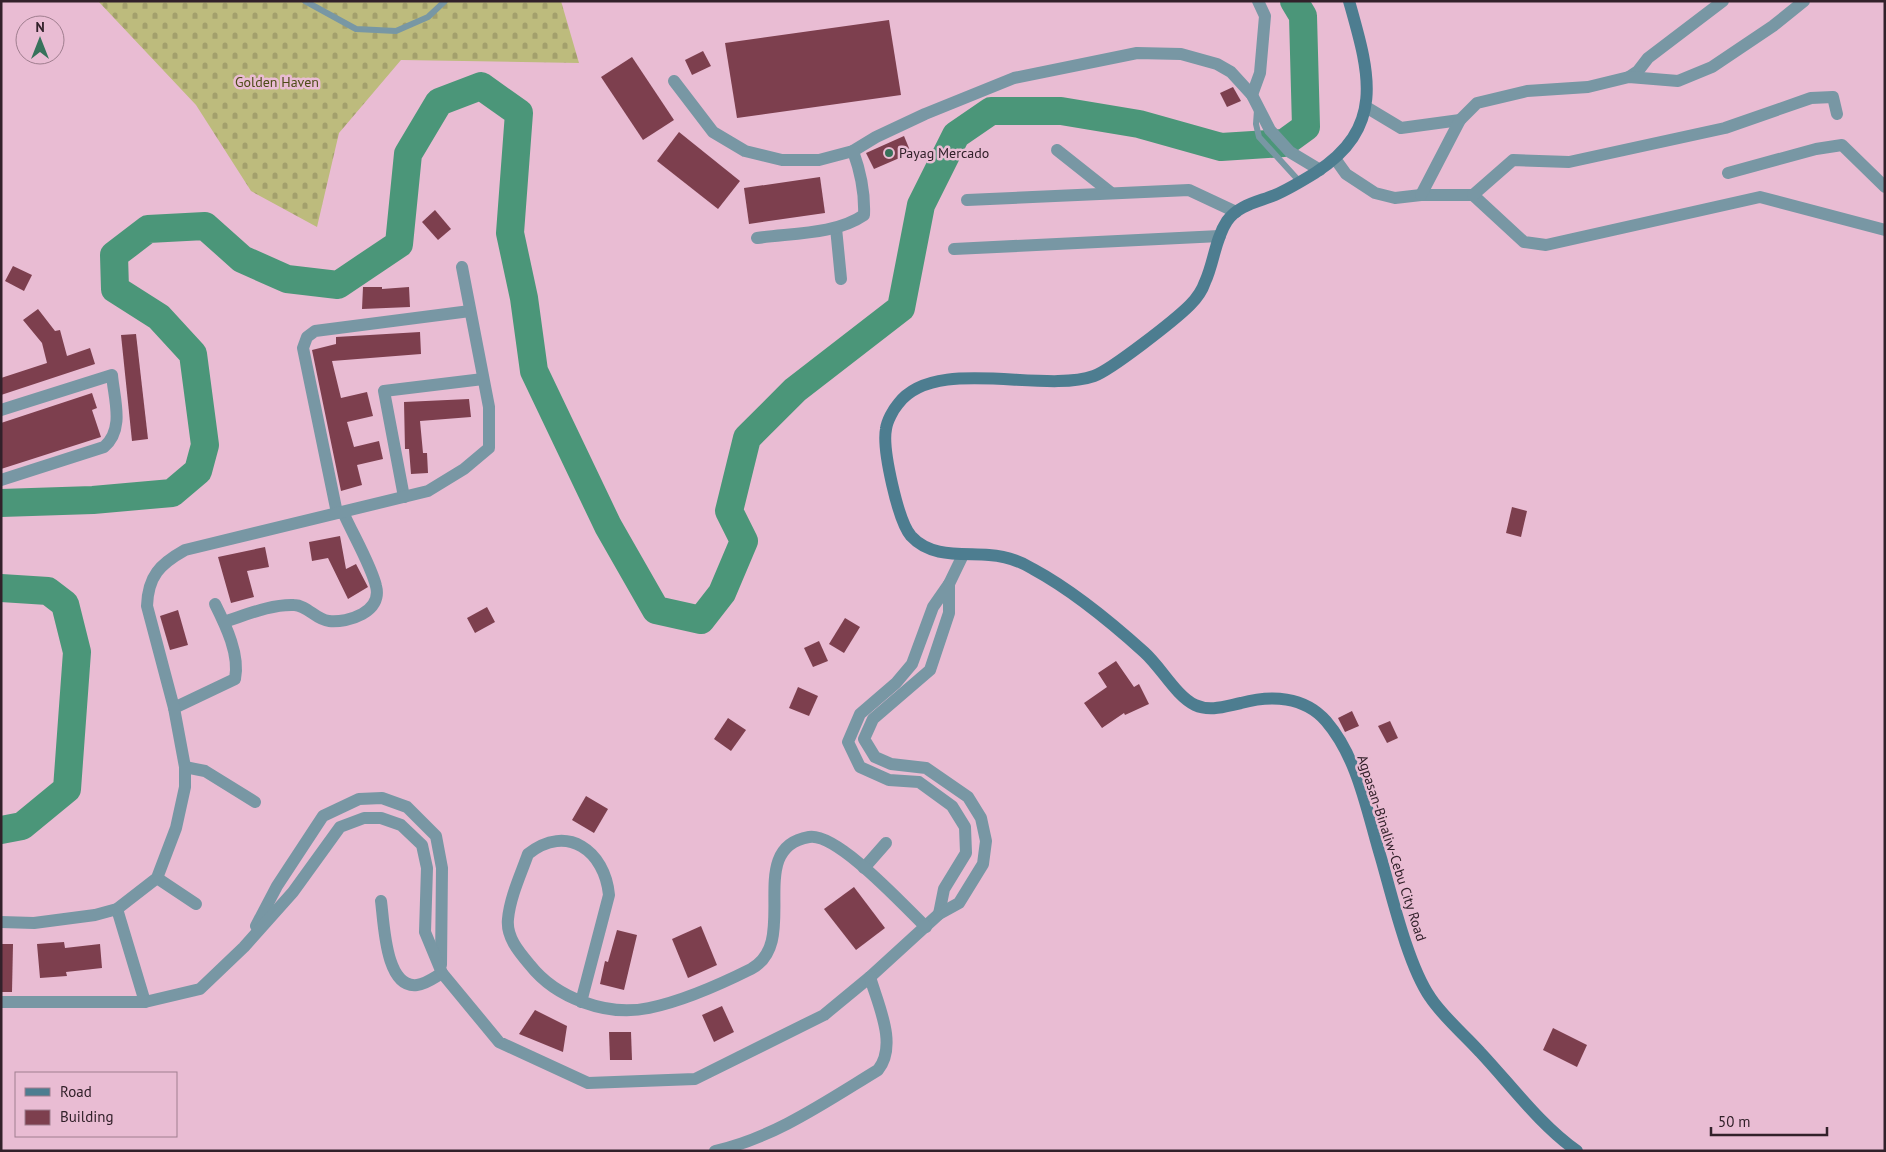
<svg xmlns="http://www.w3.org/2000/svg" width="1886" height="1152" viewBox="0 0 1886 1152" font-family="'PT Sans',sans-serif">
<style>
.cemetery{fill:url(#cemetery-stones)}
.lines{fill:none;stroke-linecap:round;stroke-linejoin:round}
.river{stroke:#4b9679;stroke-width:28}
.building{fill:#7d3f4e}
.lane{stroke:#7897a4;stroke-width:6}
.street{stroke:#7897a4;stroke-width:12}
.secondary{stroke:#4d7d90;stroke-width:12}
.poi-dot{fill:#37725b;stroke:#e9bcd3;stroke-width:2}
.labels{text-anchor:middle;stroke-width:5;stroke-linejoin:round;paint-order:stroke}
.park-label{font-size:14px;fill:#4e4b18;stroke:#e9bcd3}
.poi-label{font-size:14px;fill:#32212a;stroke:#e9bcd3;text-anchor:start}
.street-label{font-size:14px;fill:#32212a;stroke:#e9bcd3}
</style>
<defs>
<pattern id="cemetery-stones" width="16" height="16" patternUnits="userSpaceOnUse" patternTransform="scale(1.25)"><rect width="16" height="16" fill="#bdbb7d"/><path d="M2 7V4a2 2 0 0 1 4 0v3zM10 15v-3a2 2 0 0 1 4 0v3z" fill="#a3a06c"/></pattern>
</defs>
<rect width="100%" height="100%" fill="#e9bcd3"/>
<path class="cemetery" d="M 98,1 L 561,1 L 579,63 L 401,60 L 339,133 L 317,227 L 251,191 L 196,105 Z"/>
<g class="lines">
<g class="river">
<path d="M 1,503 L 93,500 L 172,493 L 198,471 L 205,445 L 193,354 L 159,317 L 115,289 L 114,255 L 148,229 L 205,226 L 242,259 L 287,279 L 338,285 L 399,244 L 408,154 L 439,102 L 481,86 L 519,113 L 510,233 L 524,298 L 534,371 L 608,526 L 656,610 L 701,620 L 722,593 L 744,541 L 729,511 L 747,438 L 795,390 L 901,308 L 921,205 L 956,135 L 991,111 L 1061,111 L 1139,124 L 1221,147 L 1284,143 L 1306,127 L 1303,16 L 1294,1"/>
<path d="M 1,588 L 48,591 L 65,604 L 77,652 L 67,789 L 22,826 L 1,830"/>
</g>
</g>
<g class="building">
<path d="M 889,20 L 901,95 L 737,118 L 725,43 Z"/>
<path d="M 703,51 L 711,66 L 692,75 L 685,60 Z"/>
<path d="M 632,57 L 674,120 L 643,140 L 601,77 Z"/>
<path d="M 1233,87 L 1241,101 L 1227,107 L 1220,93 Z"/>
<path d="M 679,132 L 740,181 L 718,209 L 657,161 Z"/>
<path d="M 904,136 L 911,153 L 874,169 L 866,153 Z"/>
<path d="M 820,177 L 825,213 L 749,224 L 744,188 Z"/>
<path d="M 435,210 L 451,229 L 438,240 L 422,222 Z"/>
<path d="M 13,266 L 32,275 L 24,291 L 5,281 Z"/>
<path d="M 363,287 L 382,287 L 382,289 L 409,287 L 410,307 L 362,309 Z"/>
<path d="M 38,309 L 55,331 L 60,330 L 67,356 L 90,348 L 95,364 L 1,395 L 1,378 L 47,363 L 42,343 L 23,320 Z"/>
<path d="M 420,332 L 421,354 L 332,361 L 341,398 L 367,392 L 373,416 L 347,422 L 354,447 L 379,441 L 383,459 L 357,465 L 362,485 L 341,491 L 312,350 L 336,344 L 336,337 Z"/>
<path d="M 136,334 L 148,439 L 132,441 L 121,335 Z"/>
<path d="M 92,393 L 97,408 L 92,410 L 101,437 L 1,469 L 1,423 Z"/>
<path d="M 469,399 L 471,417 L 420,421 L 423,453 L 427,453 L 428,473 L 411,474 L 409,449 L 405,449 L 404,402 Z"/>
<path d="M 1512,507 L 1527,511 L 1521,537 L 1506,533 Z"/>
<path d="M 340,536 L 346,569 L 356,564 L 368,587 L 348,599 L 328,558 L 312,561 L 309,542 Z"/>
<path d="M 265,547 L 269,567 L 247,571 L 254,597 L 231,603 L 218,557 Z"/>
<path d="M 487,607 L 495,622 L 475,633 L 467,618 Z"/>
<path d="M 178,610 L 188,645 L 170,650 L 160,616 Z"/>
<path d="M 845,618 L 860,627 L 844,653 L 829,644 Z"/>
<path d="M 819,641 L 828,661 L 813,667 L 804,648 Z"/>
<path d="M 1116,661 L 1134,687 L 1139,684 L 1149,704 L 1125,715 L 1124,713 L 1102,728 L 1084,703 L 1107,687 L 1098,673 Z"/>
<path d="M 798,687 L 818,696 L 809,716 L 789,708 Z"/>
<path d="M 1352,711 L 1359,726 L 1345,732 L 1338,718 Z"/>
<path d="M 728,718 L 746,730 L 731,751 L 714,739 Z"/>
<path d="M 1390,721 L 1398,738 L 1387,743 L 1378,726 Z"/>
<path d="M 586,796 L 608,809 L 594,833 L 572,820 Z"/>
<path d="M 854,887 L 885,928 L 856,950 L 824,909 Z"/>
<path d="M 701,926 L 717,965 L 688,978 L 672,939 Z"/>
<path d="M 617,930 L 637,935 L 624,990 L 600,984 L 605,961 L 608,962 Z"/>
<path d="M 64,942 L 65,948 L 100,944 L 102,968 L 66,972 L 67,976 L 40,978 L 37,944 Z"/>
<path d="M 1,944 L 13,944 L 12,992 L 1,992 Z"/>
<path d="M 722,1006 L 734,1032 L 714,1042 L 702,1015 Z"/>
<path d="M 535,1010 L 567,1026 L 563,1052 L 519,1034 Z"/>
<path d="M 1553,1028 L 1587,1045 L 1577,1067 L 1543,1050 Z"/>
<path d="M 609,1032 L 631,1032 L 632,1060 L 610,1060 Z"/>
</g>
<g class="lines">
<g class="lane">
<path d="M 305,1 L 356,29 L 396,31 L 428,17 L 445,1"/>
<path d="M 1257,110 L 1256,124 L 1259,137 L 1300,182"/>
</g>
<g class="street">
<path d="M 1629,77 L 1638,71 L 1648,58 L 1723,1"/>
<path d="M 674,81 L 713,132 L 745,151 L 782,160 L 819,160 L 853,151 L 876,137 L 925,114 L 1014,78 L 1137,53 L 1181,54 L 1217,64 L 1231,72 L 1252,95 L 1270,130 L 1290,152 L 1320,170"/>
<path d="M 1252,95 L 1260,73 L 1265,16 L 1258,1"/>
<path d="M 1366,107 L 1401,128 L 1460,120"/>
<path d="M 1057,150 L 1110,192"/>
<path d="M 1336,160 L 1346,174 L 1375,193 L 1395,198 L 1421,195 L 1473,195 L 1524,242 L 1546,245 L 1760,197 L 1885,230"/>
<path d="M 1728,173 L 1816,149 L 1842,145 L 1885,187"/>
<path d="M 1421,195 L 1460,120 L 1477,103 L 1527,91 L 1588,87 L 1629,77 L 1678,81 L 1712,67 L 1773,26 L 1804,1"/>
<path d="M 1473,195 L 1513,160 L 1569,162 L 1725,128 L 1811,98 L 1833,97 L 1837,114"/>
<path d="M 967,200 L 1189,190 L 1236,212"/>
<path d="M 836,228 L 841,279"/>
<path d="M 757,238 C 791,233 835,235 864,215 C 865,192 861,173 853,151"/>
<path d="M 954,249 L 1220,236"/>
<path d="M 1,410 L 112,375 C 114,399 125,429 104,447 L 1,480"/>
<path d="M 404,497 L 384,391 L 483,379"/>
<path d="M 337,513 L 303,348 L 307,337 L 315,331 L 470,311"/>
<path d="M 224,622 C 246,615 271,604 294,605 C 307,605 316,620 329,621 C 348,623 383,612 376,586 C 371,565 352,533 343,512"/>
<path d="M 174,708 L 235,679 C 240,655 226,626 215,604"/>
<path d="M 185,767 L 205,771 L 255,802"/>
<path d="M 864,868 L 886,843"/>
<path d="M 157,878 L 196,904"/>
<path d="M 381,901 C 384,922 385,989 417,985 C 426,984 435,977 442,973"/>
<path d="M 117,909 L 145,1002"/>
<path d="M 939,914 L 944,889 L 966,853 L 965,827 L 952,806 L 919,782 L 889,780 L 860,767 L 848,742 L 860,714 L 896,683 L 912,664 L 933,607 L 949,584 L 963,555"/>
<path d="M 1,922 L 34,923 L 95,915 L 117,909 L 157,878 L 176,828 L 185,787 L 185,767 L 174,708 L 147,606 C 148,576 160,564 185,550 L 428,491 L 464,469 L 489,448 L 489,407 L 462,267"/>
<path d="M 256,926 L 277,886 L 323,816 L 359,799 L 382,798 L 407,807 L 436,836 L 442,868 L 441,965"/>
<path d="M 1,1002 L 145,1002 L 200,989 L 244,947 L 293,892 L 340,827 L 364,818 L 381,818 L 401,825 L 422,845 L 427,868 L 425,932 L 442,973 L 499,1042 L 588,1083 L 695,1079 L 824,1015 L 870,977 L 939,914 L 959,903 L 983,864 L 986,841 L 981,818 L 968,797 L 926,768 L 891,764 L 875,757 L 864,739 L 873,719 L 930,670 L 949,613 L 949,584"/>
<path d="M 581,1002 L 609,895 C 605,851 567,823 528,854 C 521,874 510,897 508,919 C 506,937 519,952 530,965 C 556,998 607,1017 649,1008 C 683,1001 719,985 751,969 C 802,942 743,848 809,837 C 837,832 905,907 926,927"/>
<path d="M 715,1151 C 774,1138 827,1101 878,1070 C 898,1045 878,1005 870,977"/>
</g>
<path class="secondary" d="M 1349,1 C 1369,72 1387,127 1315,173 C 1302,181 1289,189 1275,195 C 1258,202 1238,205 1227,221 C 1215,239 1214,263 1205,282 C 1202,291 1196,299 1190,305 C 1175,320 1111,370 1094,376 C 1042,394 934,355 898,404 C 893,410 887,421 886,429 C 882,449 898,521 911,536 C 931,558 962,553 989,555 C 1005,556 1020,561 1033,569 C 1070,589 1113,624 1144,652 C 1161,667 1176,696 1195,705 C 1210,712 1226,706 1241,703 C 1271,695 1304,696 1326,721 C 1358,758 1367,812 1381,858 C 1392,896 1408,965 1430,997 C 1443,1017 1464,1034 1480,1052 C 1511,1085 1540,1125 1577,1151"/>
</g>
<circle class="poi-dot" cx="889" cy="153" r="5"/>
<g class="labels">
<g class="park-label">
<text x="277" y="87">Golden Haven</text>
</g>
<g class="poi-label">
<text x="899" y="158">Payag Mercado</text>
</g>
<g class="street-label">
<text transform="translate(1392 848) rotate(72)" y="5">Agpasan-Binaliw-Cebu City Road</text>
</g>
</g>
<rect width="1886" height="1152" fill="none" stroke="#32212a" stroke-width="5"/>
<rect x="15" y="1072" width="162" height="65" fill="#e9bcd3" stroke="#a07e8f"/>
<rect x="25" y="1088" width="25" height="8" fill="#4d7d90" stroke="#a07e8f"/>
<text x="60" y="1097" font-size="15" fill="#32212a">Road</text>
<rect x="25" y="1110" width="25" height="15" fill="#7d3f4e" stroke="#a07e8f"/>
<text x="60" y="1122" font-size="15" fill="#32212a">Building</text>
<g transform="translate(40 40)"><circle r="24" fill="#e9bcd3" stroke="#a07e8f"/>
<path d="M0-4L9 19L0 12L-9 19Z" fill="#37725b"/>
<text y="-8" font-size="14" font-weight="bold" text-anchor="middle" fill="#32212a">N</text>
</g>
<path d="M1711 1127v8h116v-8" fill="none" stroke="#32212a" stroke-width="2.5"/>
<text x="1718" y="1127" font-size="15" fill="#32212a" stroke="#e9bcd3" stroke-width="4" paint-order="stroke">50 m</text>
</svg>
